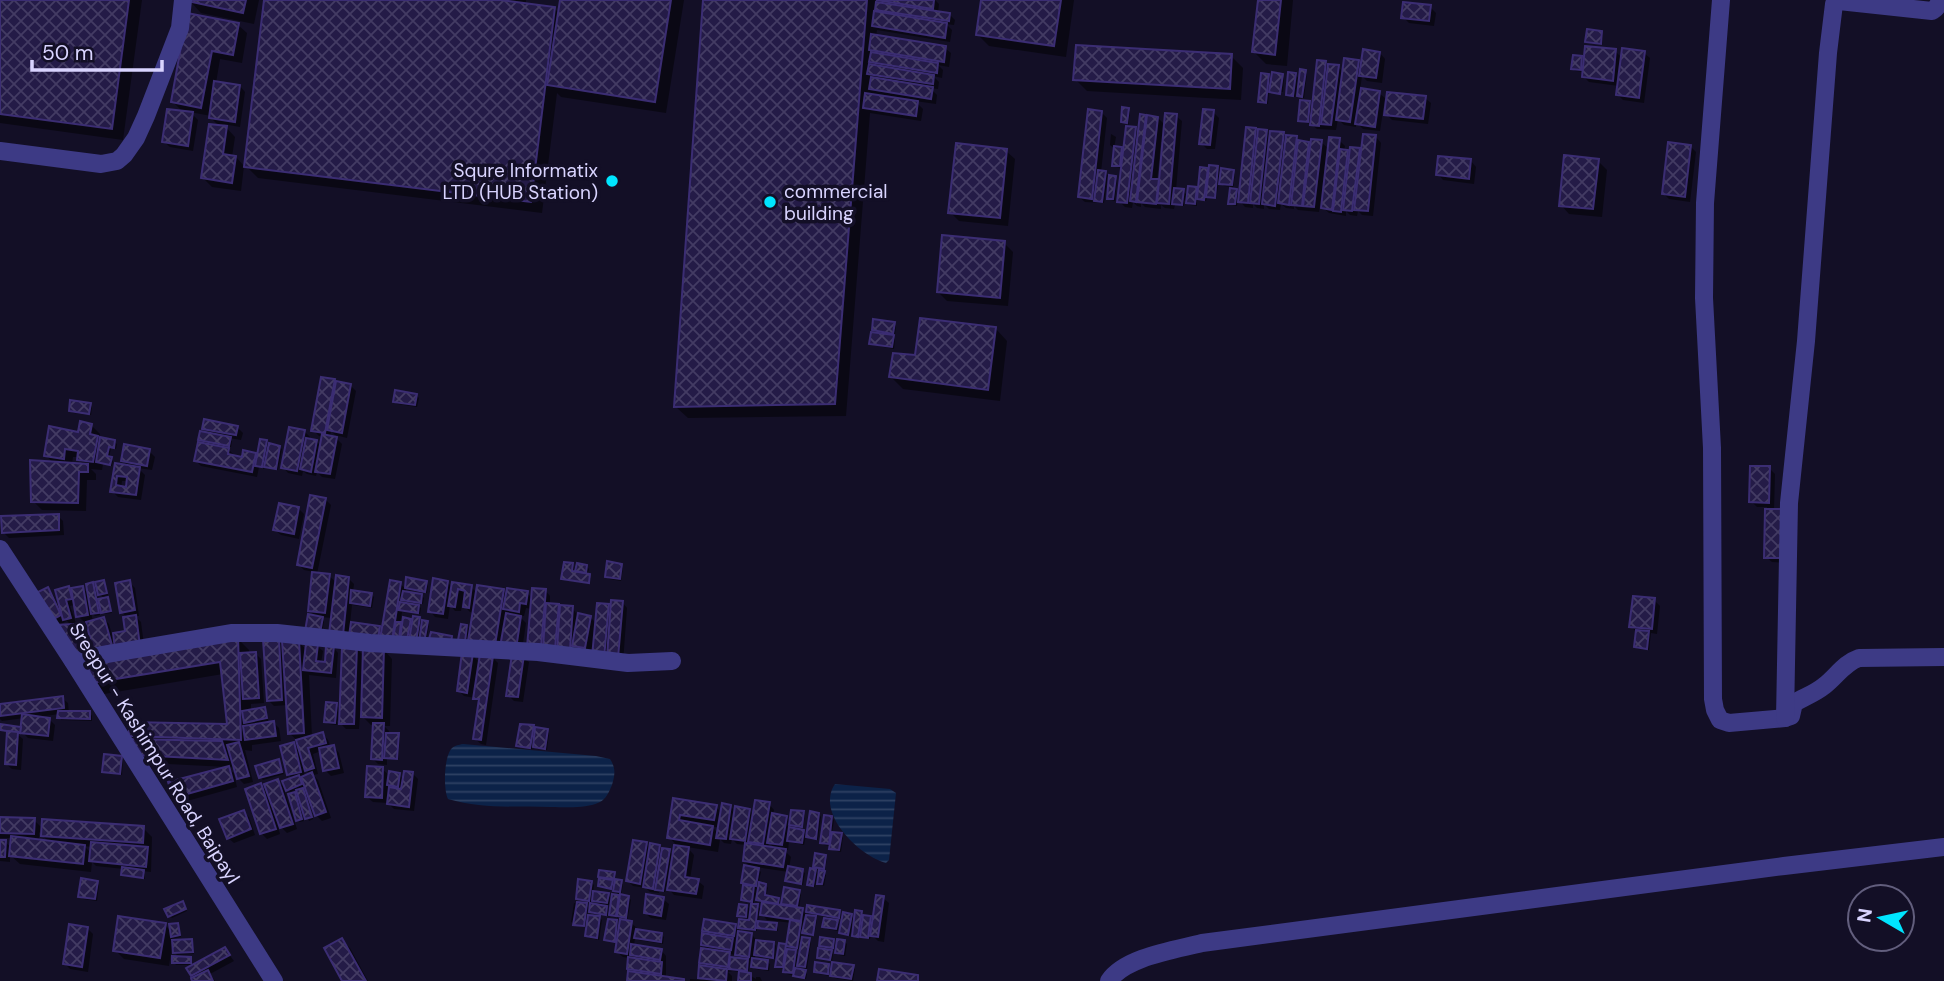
<svg xmlns="http://www.w3.org/2000/svg" width="1944" height="981" viewBox="0 0 1944 981" font-family="'DM Sans',sans-serif">
<style>
.water{fill:url(#water-rules)}
.shadow{fill:#0007;fill-rule:evenodd}
.building{fill:url(#building-cross-hatch);stroke:#3b2d73;stroke-width:2;fill-rule:evenodd}
.lines{fill:none;stroke-linecap:round;stroke-linejoin:round}
.minor{stroke:#3d3a85;stroke-width:18}
.tertiary{stroke:#3d3a85;stroke-width:18}
.poi-dot{fill:#00e5ff;stroke:#130f26;stroke-width:2.5}
.labels{text-anchor:middle;stroke-width:7;stroke-linejoin:round;paint-order:stroke}
.poi-label{font-size:19px;fill:#d9d4ff;stroke:#130f26;text-anchor:end}
.street-label{font-size:19px;fill:#d9d4ff;stroke:#130f26}
</style>
<defs>
<pattern id="water-rules" width="6" height="5" patternUnits="userSpaceOnUse" patternTransform="scale(1.75)"><rect width="6" height="5" fill="#0c2248"/><path d="M0 2.5h6" fill="none" stroke="#2f4163"/></pattern>
<pattern id="building-cross-hatch" width="8" height="8" patternUnits="userSpaceOnUse" patternTransform="scale(1.75)"><rect width="8" height="8" fill="#241b47"/><path d="M0 0l8 8M0 8l8-8" fill="none" stroke="#433b63"/></pattern>
</defs>
<rect width="100%" height="100%" fill="#130f26"/>
<g class="water">
<path d="M 463,744 L 596,756 L 610,759 C 616,768 615,775 612,785 C 609,792 606,799 600,802 C 586,809 566,807 551,807 C 516,806 482,809 448,799 C 443,789 444,756 452,748 C 456,745 458,745 463,744 Z"/>
<path d="M 835,784 L 890,789 L 896,793 L 889,860 L 886,863 C 859,856 815,813 835,784 Z"/>
</g>
<g class="shadow">
<path d="M 0,0 L 142,0 L 123,140 L 0,123 Z"/>
<path d="M 189,0 L 259,0 L 254,24 L 201,13 Z"/>
<path d="M 266,0 L 526,0 L 526,5 L 554,8 L 560,14 L 562,0 L 684,0 L 666,113 L 561,97 L 557,93 L 542,213 L 258,178 L 246,166 Z"/>
<path d="M 705,0 L 935,0 L 939,4 L 938,13 L 949,14 L 955,20 L 954,25 L 946,24 L 952,30 L 950,42 L 877,30 L 876,37 L 945,48 L 951,53 L 949,67 L 938,65 L 943,70 L 942,78 L 933,76 L 939,82 L 938,89 L 930,88 L 937,95 L 936,104 L 915,101 L 923,109 L 921,121 L 870,113 L 846,416 L 688,418 L 676,407 Z"/>
<path d="M 982,0 L 1074,0 L 1066,57 L 989,46 L 978,35 Z"/>
<path d="M 1259,0 L 1293,0 L 1287,66 L 1266,64 L 1254,52 Z"/>
<path d="M 1430,7 L 1436,13 L 1434,26 L 1409,23 L 1403,17 Z"/>
<path d="M 189,15 L 238,25 L 247,33 L 242,63 L 220,59 L 216,83 L 240,86 L 245,92 L 240,127 L 223,124 L 235,137 L 232,157 L 236,157 L 244,166 L 241,191 L 212,187 L 203,178 L 220,127 L 211,118 L 211,116 L 190,112 L 198,120 L 193,151 L 170,147 L 164,142 L 184,113 L 173,102 Z"/>
<path d="M 1601,32 L 1603,35 L 1602,45 L 1590,43 L 1587,41 Z"/>
<path d="M 1615,51 L 1622,58 L 1644,53 L 1650,58 L 1644,103 L 1623,100 L 1618,95 L 1619,86 L 1589,82 L 1584,77 L 1584,72 L 1575,71 L 1573,69 L 1582,58 L 1585,62 Z"/>
<path d="M 1380,53 L 1385,59 L 1382,83 L 1367,81 L 1362,76 L 1360,90 L 1379,93 L 1385,98 L 1380,131 L 1363,129 L 1356,122 L 1356,127 L 1344,125 L 1338,119 L 1336,130 L 1317,129 L 1311,124 L 1302,122 L 1300,120 L 1309,103 L 1313,107 L 1325,62 L 1328,65 L 1338,67 L 1344,73 L 1358,61 L 1362,66 Z"/>
<path d="M 1231,56 L 1243,68 L 1241,100 L 1087,91 L 1075,79 Z"/>
<path d="M 1305,71 L 1307,74 L 1304,98 L 1301,98 L 1296,93 L 1295,97 L 1290,96 L 1295,74 L 1300,80 Z"/>
<path d="M 1282,75 L 1284,78 L 1283,92 L 1269,90 L 1268,104 L 1262,104 L 1260,101 L 1269,76 L 1273,80 Z"/>
<path d="M 1425,98 L 1431,103 L 1428,124 L 1392,120 L 1386,114 Z"/>
<path d="M 1128,109 L 1130,112 L 1128,128 L 1135,128 L 1139,133 L 1145,117 L 1149,120 L 1158,118 L 1166,126 L 1176,116 L 1182,121 L 1176,190 L 1183,191 L 1188,196 L 1196,189 L 1199,192 L 1202,169 L 1211,170 L 1217,167 L 1222,172 L 1233,171 L 1235,174 L 1233,190 L 1240,195 L 1256,130 L 1260,133 L 1267,131 L 1271,136 L 1283,134 L 1286,136 L 1296,137 L 1301,142 L 1312,144 L 1321,142 L 1330,150 L 1339,140 L 1345,146 L 1344,151 L 1351,156 L 1359,149 L 1363,153 L 1376,137 L 1381,143 L 1373,216 L 1362,215 L 1358,211 L 1357,216 L 1350,215 L 1346,211 L 1346,216 L 1329,213 L 1320,205 L 1319,212 L 1298,210 L 1294,206 L 1294,209 L 1286,208 L 1281,204 L 1280,210 L 1269,209 L 1264,204 L 1264,209 L 1257,208 L 1253,204 L 1253,208 L 1245,207 L 1238,199 L 1237,206 L 1232,205 L 1230,203 L 1232,187 L 1224,186 L 1219,181 L 1216,199 L 1207,198 L 1206,201 L 1201,200 L 1197,197 L 1197,206 L 1190,205 L 1184,200 L 1184,206 L 1175,205 L 1174,209 L 1165,208 L 1161,205 L 1161,209 L 1145,207 L 1141,203 L 1141,207 L 1137,206 L 1133,202 L 1132,208 L 1125,207 L 1119,201 L 1123,168 L 1116,167 L 1114,165 L 1121,149 L 1124,152 L 1128,124 L 1123,121 ZM 1161,142 L 1164,142 L 1161,181 L 1157,181 Z"/>
<path d="M 1101,112 L 1107,118 L 1101,172 L 1108,175 L 1104,203 L 1085,202 L 1079,197 Z"/>
<path d="M 1213,112 L 1219,118 L 1215,149 L 1207,149 L 1201,143 Z"/>
<path d="M 1111,134 L 1116,137 L 1114,148 L 1110,145 Z"/>
<path d="M 1690,146 L 1696,152 L 1690,202 L 1669,199 L 1664,194 Z"/>
<path d="M 1006,151 L 1015,159 L 1008,226 L 959,221 L 950,212 Z"/>
<path d="M 1471,161 L 1476,167 L 1474,184 L 1443,180 L 1438,174 Z"/>
<path d="M 1598,161 L 1607,170 L 1602,217 L 1569,214 L 1561,205 Z"/>
<path d="M 1115,178 L 1117,180 L 1115,201 L 1111,200 L 1108,198 Z"/>
<path d="M 1004,243 L 1013,252 L 1008,306 L 947,301 L 938,292 Z"/>
<path d="M 894,323 L 896,326 L 895,335 L 890,334 L 895,339 L 894,349 L 873,345 L 871,343 L 878,335 L 873,330 Z"/>
<path d="M 996,329 L 1007,341 L 1000,401 L 903,389 L 891,377 L 916,357 Z"/>
<path d="M 334,381 L 338,385 L 350,385 L 356,391 L 347,438 L 335,435 L 331,431 L 330,437 L 336,438 L 342,444 L 335,479 L 322,477 L 317,472 L 316,476 L 307,474 L 303,471 L 302,476 L 288,473 L 283,467 L 304,431 L 310,437 L 309,440 L 316,441 L 321,446 L 323,437 L 319,436 L 313,430 Z"/>
<path d="M 416,395 L 419,398 L 417,407 L 397,404 L 395,402 Z"/>
<path d="M 90,404 L 92,407 L 91,415 L 73,413 L 71,411 Z"/>
<path d="M 91,425 L 100,434 L 99,439 L 114,442 L 117,444 L 116,449 L 111,448 L 109,458 L 113,461 L 112,466 L 103,464 L 102,470 L 91,469 L 96,474 L 96,480 L 87,480 L 86,511 L 42,510 L 33,501 L 54,463 L 46,456 ZM 73,457 L 79,457 L 79,460 L 84,465 L 72,464 Z"/>
<path d="M 237,427 L 243,433 L 241,440 L 229,438 L 232,441 L 231,447 L 225,446 L 234,455 L 234,457 L 243,459 L 255,454 L 258,457 L 266,442 L 269,445 L 279,447 L 282,449 L 278,470 L 269,468 L 265,465 L 264,469 L 259,467 L 257,477 L 201,466 L 196,461 L 206,445 L 200,439 L 211,435 L 204,428 Z"/>
<path d="M 149,451 L 155,457 L 152,470 L 138,468 L 145,475 L 141,500 L 118,497 L 112,491 L 116,465 L 130,468 L 122,460 ZM 122,481 L 128,481 L 127,489 L 121,488 Z"/>
<path d="M 1769,468 L 1775,474 L 1774,511 L 1789,563 L 1772,562 L 1766,557 L 1767,507 L 1757,507 L 1751,501 Z"/>
<path d="M 325,499 L 331,505 L 317,574 L 329,576 L 337,583 L 349,579 L 354,584 L 353,592 L 372,595 L 374,597 L 372,608 L 352,605 L 350,624 L 379,628 L 383,632 L 400,584 L 406,589 L 405,593 L 422,596 L 424,598 L 423,604 L 415,603 L 421,608 L 420,614 L 402,612 L 400,624 L 404,625 L 410,620 L 414,624 L 419,619 L 427,622 L 429,624 L 426,644 L 348,640 L 333,618 L 320,617 L 324,621 L 322,634 L 317,618 L 309,610 L 314,572 L 304,570 L 299,565 Z"/>
<path d="M 299,509 L 304,514 L 299,539 L 281,535 L 275,530 Z"/>
<path d="M 58,516 L 63,521 L 64,535 L 9,538 L 3,532 Z"/>
<path d="M 572,565 L 577,570 L 586,566 L 589,569 L 587,576 L 591,578 L 590,584 L 565,580 L 563,578 Z"/>
<path d="M 621,565 L 623,568 L 621,581 L 609,579 L 607,576 Z"/>
<path d="M 103,582 L 105,584 L 108,595 L 105,596 L 109,601 L 112,613 L 104,614 L 99,609 L 100,615 L 95,616 L 91,612 L 93,622 L 104,619 L 109,624 L 112,635 L 127,633 L 127,618 L 122,612 L 129,582 L 135,588 L 139,616 L 135,616 L 141,622 L 145,653 L 237,638 L 249,650 L 249,654 L 255,653 L 261,659 L 264,703 L 251,704 L 251,711 L 264,708 L 266,711 L 269,724 L 274,723 L 279,728 L 281,741 L 252,745 L 252,751 L 245,750 L 253,782 L 244,784 L 234,774 L 237,787 L 180,803 L 174,797 L 227,767 L 148,763 L 139,754 L 136,741 L 130,736 L 229,726 L 223,674 L 104,694 L 92,682 L 94,649 L 87,621 L 84,622 L 78,616 L 76,604 L 70,606 L 76,623 L 71,624 L 79,631 L 91,657 L 80,659 L 72,626 L 67,621 L 57,626 L 47,589 L 53,595 L 60,609 L 62,609 L 68,588 L 73,593 L 82,587 L 89,595 L 93,584 L 95,586 L 97,601 L 105,599 L 100,594 ZM 228,767 L 236,768 L 238,778 Z"/>
<path d="M 426,582 L 428,585 L 427,593 L 409,590 L 407,588 Z"/>
<path d="M 447,582 L 452,587 L 471,587 L 477,593 L 503,591 L 508,595 L 527,593 L 533,599 L 545,590 L 550,596 L 550,605 L 558,606 L 562,610 L 572,607 L 577,615 L 590,617 L 597,624 L 608,605 L 612,609 L 622,602 L 627,608 L 623,663 L 610,658 L 596,641 L 593,640 L 591,653 L 575,647 L 575,649 L 535,652 L 532,609 L 526,608 L 524,616 L 519,616 L 526,623 L 521,657 L 529,662 L 523,702 L 514,701 L 508,695 L 514,653 L 479,649 L 467,638 L 467,643 L 462,642 L 467,627 L 471,631 L 474,613 L 470,612 L 462,604 L 461,611 L 455,611 L 450,605 L 448,619 L 435,617 L 430,611 Z"/>
<path d="M 1654,600 L 1660,606 L 1657,634 L 1651,633 L 1649,650 L 1638,649 L 1636,647 L 1636,632 L 1631,626 Z"/>
<path d="M 278,640 L 284,647 L 298,642 L 307,650 L 317,646 L 323,651 L 321,663 L 326,664 L 333,647 L 338,653 L 336,678 L 309,675 L 312,737 L 323,734 L 328,740 L 331,748 L 334,747 L 339,753 L 344,773 L 331,776 L 325,770 L 321,751 L 313,754 L 318,774 L 313,775 L 318,780 L 331,818 L 322,821 L 316,815 L 306,786 L 300,788 L 305,792 L 313,819 L 309,821 L 297,789 L 290,792 L 287,790 L 293,779 L 289,775 L 293,744 L 301,753 L 299,742 L 289,733 L 288,705 L 274,706 L 268,700 ZM 303,766 L 311,775 L 305,777 Z"/>
<path d="M 357,649 L 364,656 L 384,650 L 392,659 L 390,726 L 384,726 L 389,731 L 389,735 L 398,735 L 400,737 L 398,760 L 387,759 L 387,765 L 378,764 L 373,759 L 375,725 L 371,725 L 360,714 L 359,729 L 346,729 L 337,720 L 337,725 L 328,724 L 326,722 L 336,705 L 341,710 Z"/>
<path d="M 472,655 L 480,663 L 492,657 L 498,663 L 486,745 L 481,744 L 475,739 L 480,703 L 475,698 L 464,696 L 458,690 Z"/>
<path d="M 62,698 L 68,703 L 69,713 L 90,713 L 92,716 L 92,721 L 61,720 L 59,714 L 39,717 L 49,719 L 55,725 L 53,741 L 28,738 L 24,734 L 16,733 L 23,739 L 21,770 L 12,769 L 6,764 L 8,732 L 0,731 L 0,726 L 22,731 L 24,718 L 2,721 L 0,719 L 0,705 Z"/>
<path d="M 533,727 L 535,729 L 547,731 L 549,733 L 547,750 L 537,749 L 533,744 L 532,749 L 521,747 L 518,745 Z"/>
<path d="M 121,758 L 123,760 L 122,775 L 106,773 L 104,771 Z"/>
<path d="M 278,761 L 284,774 L 263,780 L 260,777 Z"/>
<path d="M 382,769 L 390,776 L 399,775 L 404,780 L 413,774 L 418,779 L 414,811 L 394,809 L 388,803 L 373,802 L 367,797 Z"/>
<path d="M 277,781 L 283,786 L 297,829 L 287,833 L 277,823 L 280,834 L 267,839 L 261,833 L 261,785 L 270,794 Z"/>
<path d="M 294,794 L 297,797 L 304,821 L 300,822 L 297,819 Z"/>
<path d="M 675,800 L 716,807 L 722,813 L 731,807 L 736,812 L 749,810 L 754,815 L 769,804 L 774,810 L 773,815 L 786,817 L 791,822 L 803,813 L 805,815 L 803,828 L 792,826 L 791,830 L 803,832 L 808,836 L 819,814 L 821,817 L 818,840 L 810,839 L 806,835 L 804,845 L 789,842 L 788,850 L 783,849 L 791,857 L 789,868 L 802,871 L 805,873 L 803,885 L 790,883 L 787,881 L 789,872 L 756,867 L 761,872 L 758,884 L 766,885 L 768,888 L 766,897 L 778,899 L 780,901 L 779,907 L 788,908 L 783,903 L 799,892 L 801,894 L 799,909 L 802,910 L 807,915 L 809,907 L 839,912 L 844,917 L 851,916 L 856,920 L 861,912 L 863,917 L 870,918 L 874,921 L 883,898 L 889,903 L 884,942 L 878,941 L 871,934 L 870,939 L 864,938 L 861,935 L 860,938 L 856,938 L 851,933 L 850,936 L 844,935 L 841,933 L 844,919 L 833,918 L 839,924 L 838,931 L 827,929 L 824,927 L 826,917 L 811,914 L 817,920 L 814,936 L 807,935 L 802,930 L 800,938 L 809,940 L 811,942 L 807,969 L 801,968 L 807,974 L 806,979 L 787,974 L 785,972 L 785,969 L 780,968 L 777,966 L 785,946 L 787,951 L 795,952 L 788,946 L 792,923 L 767,920 L 759,911 L 758,923 L 776,925 L 778,927 L 778,931 L 762,929 L 757,925 L 757,931 L 741,929 L 741,933 L 752,934 L 757,942 L 774,943 L 776,946 L 775,959 L 758,957 L 755,954 L 755,960 L 767,962 L 770,964 L 769,971 L 755,969 L 750,964 L 748,974 L 756,979 L 756,977 L 760,977 L 762,981 L 739,981 L 740,972 L 733,971 L 728,972 L 732,976 L 732,981 L 690,981 L 690,979 L 703,980 L 699,977 L 702,950 L 708,951 L 703,945 L 710,936 L 704,931 L 735,926 L 740,930 L 740,921 L 745,921 L 739,915 L 747,906 L 752,912 L 753,903 L 745,902 L 743,899 L 746,867 L 752,869 L 744,861 L 747,845 L 737,844 L 732,839 L 731,844 L 724,843 L 720,839 L 718,852 L 687,847 L 694,855 L 690,879 L 698,881 L 704,886 L 702,899 L 674,895 L 666,886 L 665,892 L 659,892 L 659,893 L 650,892 L 646,888 L 633,886 L 628,881 L 646,844 L 651,848 L 660,847 L 662,850 L 669,851 L 674,856 L 679,848 L 669,837 ZM 711,826 L 720,828 L 719,834 ZM 769,842 L 776,850 L 768,849 ZM 755,897 L 760,902 L 763,903 L 762,911 L 757,906 L 753,906 ZM 791,948 L 801,949 L 800,957 ZM 729,954 L 737,955 L 743,960 L 735,960 ZM 796,963 L 804,971 L 795,970 Z"/>
<path d="M 243,812 L 249,817 L 255,835 L 234,843 L 228,838 Z"/>
<path d="M 0,818 L 34,820 L 43,829 L 143,828 L 152,837 L 151,872 L 142,871 L 145,874 L 145,879 L 125,876 L 123,874 L 124,869 L 96,866 L 92,862 L 91,872 L 20,864 L 10,855 L 10,862 L 0,861 L 0,842 L 5,842 L 12,848 L 13,838 L 0,838 ZM 39,832 L 49,842 L 39,841 ZM 84,846 L 92,847 L 92,854 Z"/>
<path d="M 832,818 L 834,820 L 832,833 L 841,835 L 843,837 L 841,852 L 833,850 L 831,846 L 824,845 L 822,842 Z"/>
<path d="M 825,857 L 827,859 L 825,870 L 821,869 L 826,875 L 824,886 L 816,881 L 815,887 L 811,887 L 809,884 L 815,871 L 820,875 L 821,869 L 814,867 Z"/>
<path d="M 601,872 L 614,873 L 616,876 L 615,881 L 623,884 L 621,897 L 629,898 L 631,900 L 627,922 L 631,923 L 637,928 L 636,930 L 661,934 L 664,937 L 663,944 L 638,940 L 635,937 L 634,947 L 661,950 L 666,956 L 666,979 L 682,981 L 629,981 L 635,974 L 629,968 L 630,958 L 623,957 L 617,952 L 618,944 L 609,942 L 606,940 L 617,922 L 621,926 L 622,918 L 613,917 L 608,912 L 608,916 L 596,915 L 602,920 L 599,940 L 589,938 L 587,936 L 588,928 L 574,924 L 571,922 L 574,903 L 584,905 L 577,898 L 592,883 L 594,885 L 593,892 L 608,895 L 610,897 L 609,905 L 603,904 L 611,912 L 614,896 L 621,897 L 614,890 L 602,888 L 599,886 ZM 592,898 L 600,906 L 591,910 L 582,901 L 591,902 ZM 588,909 L 597,918 L 587,916 Z"/>
<path d="M 97,882 L 99,885 L 97,901 L 83,899 L 80,896 Z"/>
<path d="M 663,899 L 669,904 L 666,920 L 651,918 L 645,913 Z"/>
<path d="M 184,905 L 187,911 L 172,918 L 169,916 Z"/>
<path d="M 165,925 L 172,932 L 177,925 L 179,927 L 181,937 L 173,939 L 169,966 L 124,959 L 115,950 Z"/>
<path d="M 88,929 L 93,934 L 88,972 L 70,969 L 65,964 Z"/>
<path d="M 341,940 L 350,948 L 368,981 L 344,981 Z"/>
<path d="M 833,940 L 838,945 L 845,942 L 847,944 L 845,956 L 839,955 L 837,950 L 828,949 L 833,954 L 832,961 L 821,960 L 819,957 L 827,951 L 821,946 Z"/>
<path d="M 191,941 L 193,943 L 194,954 L 177,955 L 175,953 Z"/>
<path d="M 225,949 L 234,961 L 210,974 L 215,981 L 194,981 L 195,978 L 192,975 Z"/>
<path d="M 190,959 L 192,961 L 192,965 L 176,965 L 174,962 Z"/>
<path d="M 829,966 L 833,970 L 853,967 L 855,969 L 853,981 L 834,978 L 830,974 L 830,976 L 818,974 L 816,971 Z"/>
</g>
<g class="building">
<path d="M 0,0 L 129,0 L 112,129 L 0,114 Z"/>
<path d="M 188,0 L 246,0 L 243,13 L 187,1 Z"/>
<path d="M 264,0 L 501,0 L 555,7 L 531,202 L 244,167 Z"/>
<path d="M 560,0 L 671,0 L 655,102 L 547,85 Z"/>
<path d="M 703,0 L 867,0 L 835,404 L 674,407 Z"/>
<path d="M 876,0 L 934,0 L 933,9 Z"/>
<path d="M 981,0 L 1061,0 L 1054,46 L 976,35 Z"/>
<path d="M 1258,0 L 1281,0 L 1275,55 L 1252,52 Z"/>
<path d="M 876,2 L 950,13 L 949,21 L 875,10 Z"/>
<path d="M 1403,2 L 1431,5 L 1429,21 L 1401,18 Z"/>
<path d="M 874,11 L 947,23 L 945,38 L 872,26 Z"/>
<path d="M 187,13 L 239,23 L 233,55 L 212,51 L 201,108 L 171,102 Z"/>
<path d="M 1587,29 L 1602,31 L 1601,44 L 1585,42 Z"/>
<path d="M 871,34 L 946,46 L 944,62 L 869,50 Z"/>
<path d="M 1076,45 L 1232,54 L 1230,89 L 1073,80 Z"/>
<path d="M 1585,46 L 1616,49 L 1613,81 L 1582,77 Z"/>
<path d="M 1622,48 L 1645,51 L 1639,98 L 1616,95 Z"/>
<path d="M 1363,49 L 1380,52 L 1376,78 L 1359,76 Z"/>
<path d="M 871,52 L 938,63 L 937,73 L 869,62 Z"/>
<path d="M 1573,55 L 1582,56 L 1581,70 L 1571,69 Z"/>
<path d="M 1344,58 L 1359,60 L 1350,122 L 1336,120 Z"/>
<path d="M 1317,60 L 1326,61 L 1319,126 L 1310,125 Z"/>
<path d="M 869,64 L 934,75 L 933,84 L 867,74 Z"/>
<path d="M 1328,64 L 1339,65 L 1331,125 L 1321,124 Z"/>
<path d="M 1300,69 L 1306,70 L 1302,97 L 1297,96 Z"/>
<path d="M 1272,72 L 1283,74 L 1280,94 L 1269,92 Z"/>
<path d="M 1288,72 L 1296,73 L 1293,96 L 1286,95 Z"/>
<path d="M 1261,73 L 1269,74 L 1266,103 L 1258,102 Z"/>
<path d="M 871,77 L 933,87 L 931,99 L 869,89 Z"/>
<path d="M 214,81 L 240,85 L 235,122 L 209,118 Z"/>
<path d="M 1361,88 L 1380,91 L 1375,127 L 1355,124 Z"/>
<path d="M 1387,92 L 1426,96 L 1423,119 L 1384,115 Z"/>
<path d="M 865,93 L 918,101 L 916,116 L 863,108 Z"/>
<path d="M 1300,100 L 1310,101 L 1308,122 L 1298,121 Z"/>
<path d="M 1122,107 L 1129,108 L 1127,123 L 1121,122 Z"/>
<path d="M 167,109 L 193,112 L 188,146 L 162,142 Z"/>
<path d="M 1088,109 L 1102,111 L 1092,199 L 1078,197 Z"/>
<path d="M 1203,109 L 1214,110 L 1210,145 L 1199,144 Z"/>
<path d="M 1165,113 L 1177,114 L 1169,204 L 1157,203 Z"/>
<path d="M 1140,114 L 1146,115 L 1136,202 L 1130,201 Z"/>
<path d="M 1147,115 L 1158,117 L 1151,179 L 1159,179 L 1156,204 L 1137,202 Z"/>
<path d="M 209,124 L 227,126 L 223,154 L 236,156 L 232,183 L 201,178 Z"/>
<path d="M 1126,126 L 1136,127 L 1127,203 L 1117,202 Z"/>
<path d="M 1246,127 L 1256,128 L 1248,203 L 1238,202 Z"/>
<path d="M 1258,129 L 1267,130 L 1259,204 L 1250,203 Z"/>
<path d="M 1270,131 L 1284,132 L 1275,206 L 1262,204 Z"/>
<path d="M 1363,134 L 1376,135 L 1368,211 L 1354,210 Z"/>
<path d="M 1286,135 L 1297,136 L 1289,205 L 1278,203 Z"/>
<path d="M 1329,137 L 1340,138 L 1332,210 L 1321,208 Z"/>
<path d="M 1311,139 L 1322,140 L 1314,207 L 1303,206 Z"/>
<path d="M 1298,140 L 1309,142 L 1302,206 L 1291,205 Z"/>
<path d="M 1668,142 L 1691,145 L 1685,197 L 1662,194 Z"/>
<path d="M 956,143 L 1007,149 L 1000,218 L 948,213 Z"/>
<path d="M 1114,146 L 1122,147 L 1120,166 L 1112,166 Z"/>
<path d="M 1350,147 L 1360,148 L 1352,211 L 1343,210 Z"/>
<path d="M 1340,149 L 1348,150 L 1341,212 L 1333,211 Z"/>
<path d="M 1564,155 L 1599,159 L 1593,209 L 1559,206 Z"/>
<path d="M 1438,156 L 1471,159 L 1469,179 L 1436,175 Z"/>
<path d="M 1209,165 L 1218,166 L 1215,198 L 1206,197 Z"/>
<path d="M 1200,167 L 1208,168 L 1204,200 L 1197,199 Z"/>
<path d="M 1221,168 L 1234,170 L 1232,185 L 1219,184 Z"/>
<path d="M 1098,170 L 1106,171 L 1102,202 L 1094,201 Z"/>
<path d="M 1109,175 L 1116,176 L 1113,199 L 1107,199 Z"/>
<path d="M 1188,186 L 1197,187 L 1195,204 L 1186,203 Z"/>
<path d="M 1174,188 L 1184,189 L 1182,205 L 1172,204 Z"/>
<path d="M 1230,188 L 1237,189 L 1235,204 L 1228,204 Z"/>
<path d="M 942,235 L 1005,241 L 1000,298 L 937,292 Z"/>
<path d="M 920,318 L 996,327 L 988,390 L 889,377 L 893,353 L 915,355 Z"/>
<path d="M 873,319 L 895,322 L 893,334 L 872,330 Z"/>
<path d="M 871,332 L 894,335 L 892,347 L 869,344 Z"/>
<path d="M 321,377 L 335,379 L 325,433 L 311,431 Z"/>
<path d="M 336,381 L 351,384 L 342,433 L 327,430 Z"/>
<path d="M 395,390 L 417,394 L 415,405 L 393,402 Z"/>
<path d="M 70,400 L 91,403 L 89,414 L 69,411 Z"/>
<path d="M 204,419 L 238,426 L 236,435 L 202,429 Z"/>
<path d="M 80,421 L 92,424 L 90,434 L 98,436 L 93,462 L 77,460 L 78,451 L 65,449 L 64,459 L 44,456 L 49,426 L 78,432 Z"/>
<path d="M 289,427 L 305,430 L 297,471 L 281,468 Z"/>
<path d="M 200,431 L 231,437 L 229,446 L 198,440 Z"/>
<path d="M 322,434 L 337,437 L 330,474 L 315,472 Z"/>
<path d="M 100,437 L 115,440 L 114,448 L 109,447 L 107,456 L 112,457 L 110,465 L 96,462 Z"/>
<path d="M 306,438 L 317,440 L 311,472 L 300,469 Z"/>
<path d="M 260,439 L 267,440 L 262,467 L 255,466 Z"/>
<path d="M 198,442 L 229,448 L 228,454 L 242,457 L 243,450 L 256,453 L 252,472 L 194,461 Z"/>
<path d="M 269,443 L 280,446 L 276,469 L 264,467 Z"/>
<path d="M 124,444 L 150,449 L 147,466 L 121,461 Z"/>
<path d="M 30,460 L 88,464 L 88,472 L 79,472 L 78,503 L 31,502 Z"/>
<path d="M 115,463 L 140,467 L 136,495 L 110,492 ZM 117,476 L 127,477 L 126,487 L 116,485 Z"/>
<path d="M 1750,466 L 1770,466 L 1769,503 L 1749,502 Z"/>
<path d="M 310,495 L 326,498 L 312,568 L 297,565 Z"/>
<path d="M 279,503 L 299,507 L 294,534 L 273,530 Z"/>
<path d="M 1765,509 L 1785,509 L 1784,558 L 1764,558 Z"/>
<path d="M 59,514 L 59,530 L 2,533 L 1,516 Z"/>
<path d="M 607,561 L 622,564 L 620,579 L 605,577 Z"/>
<path d="M 564,562 L 573,563 L 572,571 L 590,574 L 589,583 L 561,579 Z"/>
<path d="M 577,563 L 587,565 L 586,573 L 575,571 Z"/>
<path d="M 312,572 L 330,574 L 325,613 L 308,611 Z"/>
<path d="M 336,575 L 349,577 L 343,635 L 329,634 Z"/>
<path d="M 406,577 L 427,581 L 425,592 L 405,588 Z"/>
<path d="M 433,578 L 448,581 L 443,614 L 428,612 Z"/>
<path d="M 104,580 L 107,593 L 98,595 L 95,582 Z"/>
<path d="M 130,580 L 135,610 L 120,613 L 115,583 Z"/>
<path d="M 390,580 L 401,582 L 392,641 L 380,639 Z"/>
<path d="M 93,582 L 99,613 L 91,614 L 86,584 Z"/>
<path d="M 452,582 L 472,585 L 469,608 L 463,607 L 465,591 L 458,589 L 455,607 L 448,606 Z"/>
<path d="M 477,585 L 504,589 L 495,645 L 468,641 Z"/>
<path d="M 69,586 L 72,599 L 66,600 L 71,618 L 63,620 L 55,590 Z"/>
<path d="M 83,586 L 88,615 L 76,617 L 71,588 Z"/>
<path d="M 48,587 L 61,615 L 50,621 L 36,593 Z"/>
<path d="M 507,588 L 528,591 L 526,604 L 520,603 L 519,612 L 503,609 Z"/>
<path d="M 532,588 L 546,589 L 541,648 L 527,647 Z"/>
<path d="M 351,590 L 372,593 L 370,606 L 350,603 Z"/>
<path d="M 403,591 L 422,594 L 421,603 L 401,600 Z"/>
<path d="M 1633,596 L 1655,598 L 1652,629 L 1629,627 Z"/>
<path d="M 108,597 L 111,611 L 101,613 L 98,599 Z"/>
<path d="M 611,600 L 623,601 L 618,658 L 607,657 Z"/>
<path d="M 400,602 L 419,605 L 418,613 L 398,610 Z"/>
<path d="M 546,603 L 559,604 L 555,649 L 543,648 Z"/>
<path d="M 597,603 L 609,604 L 604,658 L 592,657 Z"/>
<path d="M 560,605 L 573,606 L 570,650 L 557,649 Z"/>
<path d="M 506,613 L 521,616 L 516,649 L 500,647 Z"/>
<path d="M 578,613 L 591,616 L 585,648 L 572,646 Z"/>
<path d="M 308,614 L 323,617 L 320,633 L 305,631 Z"/>
<path d="M 136,615 L 140,646 L 115,649 L 113,633 L 125,631 L 123,617 Z"/>
<path d="M 413,616 L 420,617 L 416,642 L 409,641 Z"/>
<path d="M 104,617 L 112,645 L 93,650 L 86,622 Z"/>
<path d="M 403,617 L 411,619 L 407,640 L 400,639 Z"/>
<path d="M 422,620 L 428,621 L 424,643 L 419,642 Z"/>
<path d="M 351,622 L 380,626 L 378,640 L 349,636 Z"/>
<path d="M 396,622 L 401,622 L 399,639 L 393,638 Z"/>
<path d="M 74,624 L 87,652 L 73,655 L 55,625 Z"/>
<path d="M 461,624 L 467,625 L 465,642 L 458,640 Z"/>
<path d="M 1636,630 L 1649,631 L 1647,649 L 1634,647 Z"/>
<path d="M 431,632 L 452,636 L 451,643 L 429,639 Z"/>
<path d="M 238,636 L 241,740 L 129,736 L 129,722 L 227,724 L 220,662 L 91,683 L 88,661 Z"/>
<path d="M 279,638 L 282,700 L 267,701 L 263,639 Z"/>
<path d="M 299,640 L 304,733 L 288,734 L 282,641 Z"/>
<path d="M 306,643 L 318,644 L 316,661 L 325,662 L 326,645 L 334,646 L 331,673 L 303,670 Z"/>
<path d="M 342,647 L 357,647 L 354,724 L 339,724 Z"/>
<path d="M 363,647 L 384,648 L 382,718 L 361,717 Z"/>
<path d="M 256,652 L 259,698 L 243,699 L 240,653 Z"/>
<path d="M 462,652 L 473,653 L 467,693 L 457,691 Z"/>
<path d="M 480,654 L 493,656 L 481,740 L 473,739 L 479,699 L 473,699 Z"/>
<path d="M 512,654 L 524,655 L 518,697 L 506,696 Z"/>
<path d="M 63,696 L 64,708 L 0,716 L 0,704 Z"/>
<path d="M 326,702 L 337,703 L 335,723 L 324,722 Z"/>
<path d="M 265,707 L 267,718 L 244,723 L 242,711 Z"/>
<path d="M 58,711 L 90,711 L 90,719 L 57,718 Z"/>
<path d="M 22,714 L 50,718 L 48,736 L 20,733 Z"/>
<path d="M 274,721 L 276,736 L 245,740 L 243,726 Z"/>
<path d="M 373,723 L 384,723 L 382,760 L 371,759 Z"/>
<path d="M 0,724 L 21,727 L 20,733 L 0,730 Z"/>
<path d="M 520,724 L 534,725 L 530,748 L 516,746 Z"/>
<path d="M 535,727 L 548,729 L 545,749 L 533,747 Z"/>
<path d="M 7,731 L 18,732 L 16,765 L 5,764 Z"/>
<path d="M 323,732 L 326,743 L 308,748 L 314,768 L 305,771 L 296,740 Z"/>
<path d="M 386,733 L 399,733 L 397,759 L 384,758 Z"/>
<path d="M 130,739 L 222,741 L 228,760 L 137,755 Z"/>
<path d="M 239,742 L 249,776 L 237,779 L 227,745 Z"/>
<path d="M 294,742 L 301,772 L 287,775 L 280,746 Z"/>
<path d="M 334,745 L 339,768 L 323,771 L 319,748 Z"/>
<path d="M 104,754 L 122,756 L 120,774 L 102,772 Z"/>
<path d="M 279,759 L 282,772 L 259,778 L 255,766 Z"/>
<path d="M 229,766 L 233,781 L 173,798 L 168,782 Z"/>
<path d="M 367,766 L 383,767 L 382,798 L 365,797 Z"/>
<path d="M 389,771 L 400,773 L 398,787 L 387,785 Z"/>
<path d="M 404,771 L 413,772 L 409,807 L 387,804 L 389,787 L 401,789 Z"/>
<path d="M 312,772 L 326,812 L 315,816 L 301,777 Z"/>
<path d="M 299,775 L 302,784 L 286,791 L 282,781 Z"/>
<path d="M 278,779 L 293,824 L 280,828 L 264,784 Z"/>
<path d="M 261,783 L 276,829 L 260,834 L 245,789 Z"/>
<path d="M 303,788 L 312,817 L 305,819 L 296,790 Z"/>
<path d="M 295,792 L 302,819 L 296,821 L 288,794 Z"/>
<path d="M 673,798 L 717,805 L 714,820 L 680,815 L 679,820 L 713,826 L 710,845 L 667,838 Z"/>
<path d="M 755,800 L 770,802 L 763,844 L 748,842 Z"/>
<path d="M 722,803 L 731,805 L 726,839 L 716,838 Z"/>
<path d="M 735,806 L 750,809 L 745,841 L 730,839 Z"/>
<path d="M 244,810 L 251,829 L 227,839 L 219,819 Z"/>
<path d="M 791,810 L 804,811 L 802,827 L 789,825 Z"/>
<path d="M 810,811 L 819,813 L 816,839 L 806,837 Z"/>
<path d="M 772,813 L 787,816 L 782,845 L 767,843 Z"/>
<path d="M 824,815 L 832,816 L 829,844 L 820,843 Z"/>
<path d="M 0,817 L 35,818 L 34,834 L 0,833 Z"/>
<path d="M 42,819 L 144,826 L 143,843 L 41,836 Z"/>
<path d="M 789,827 L 804,830 L 802,843 L 787,841 Z"/>
<path d="M 832,832 L 842,833 L 839,850 L 829,849 Z"/>
<path d="M 11,836 L 85,845 L 83,864 L 9,856 Z"/>
<path d="M 0,840 L 6,840 L 5,857 L 0,857 Z"/>
<path d="M 633,840 L 647,842 L 640,884 L 626,881 Z"/>
<path d="M 91,842 L 148,847 L 146,867 L 89,861 Z"/>
<path d="M 650,843 L 660,845 L 653,889 L 643,887 Z"/>
<path d="M 745,843 L 786,849 L 783,867 L 743,861 Z"/>
<path d="M 674,845 L 689,847 L 685,877 L 699,879 L 696,894 L 667,890 Z"/>
<path d="M 662,848 L 670,849 L 663,891 L 655,890 Z"/>
<path d="M 815,853 L 826,855 L 824,869 L 813,867 Z"/>
<path d="M 744,865 L 759,868 L 756,886 L 741,883 Z"/>
<path d="M 788,866 L 803,869 L 801,884 L 785,881 Z"/>
<path d="M 122,867 L 144,870 L 143,878 L 121,875 Z"/>
<path d="M 810,868 L 816,869 L 813,886 L 807,885 Z"/>
<path d="M 599,870 L 615,872 L 614,879 L 598,877 Z"/>
<path d="M 819,870 L 825,871 L 822,884 L 817,884 Z"/>
<path d="M 81,878 L 98,881 L 95,899 L 78,897 Z"/>
<path d="M 599,878 L 613,880 L 611,889 L 598,886 Z"/>
<path d="M 578,879 L 592,881 L 589,901 L 576,899 Z"/>
<path d="M 615,879 L 622,880 L 620,892 L 613,891 Z"/>
<path d="M 759,882 L 766,884 L 765,895 L 779,898 L 778,904 L 756,900 Z"/>
<path d="M 743,885 L 754,886 L 752,902 L 741,900 Z"/>
<path d="M 784,887 L 800,890 L 797,906 L 781,904 Z"/>
<path d="M 593,891 L 609,893 L 607,903 L 592,901 Z"/>
<path d="M 612,894 L 619,895 L 616,916 L 609,915 Z"/>
<path d="M 620,894 L 629,896 L 626,918 L 617,916 Z"/>
<path d="M 646,894 L 664,897 L 661,916 L 644,913 Z"/>
<path d="M 876,895 L 884,896 L 878,937 L 870,936 Z"/>
<path d="M 183,901 L 186,909 L 168,917 L 164,909 Z"/>
<path d="M 577,902 L 587,903 L 584,926 L 573,925 Z"/>
<path d="M 762,902 L 803,908 L 801,921 L 760,915 Z"/>
<path d="M 590,903 L 607,906 L 606,915 L 589,912 Z"/>
<path d="M 739,904 L 747,905 L 746,917 L 737,916 Z"/>
<path d="M 751,904 L 758,904 L 755,930 L 738,928 L 739,919 L 749,920 Z"/>
<path d="M 807,905 L 840,910 L 839,918 L 806,912 Z"/>
<path d="M 855,910 L 862,911 L 858,937 L 852,936 Z"/>
<path d="M 843,912 L 852,914 L 848,935 L 839,933 Z"/>
<path d="M 588,915 L 600,916 L 597,938 L 585,936 Z"/>
<path d="M 806,915 L 816,916 L 813,935 L 802,933 Z"/>
<path d="M 863,915 L 871,916 L 868,938 L 860,937 Z"/>
<path d="M 118,916 L 166,923 L 160,958 L 113,951 Z"/>
<path d="M 824,918 L 838,920 L 836,929 L 822,927 Z"/>
<path d="M 608,919 L 617,920 L 615,942 L 604,940 Z"/>
<path d="M 620,919 L 632,921 L 627,954 L 615,952 Z"/>
<path d="M 704,919 L 736,924 L 734,936 L 702,931 Z"/>
<path d="M 790,920 L 801,922 L 797,948 L 786,946 Z"/>
<path d="M 758,921 L 777,923 L 776,930 L 757,928 Z"/>
<path d="M 178,923 L 180,935 L 171,937 L 169,924 Z"/>
<path d="M 69,924 L 88,927 L 82,967 L 63,964 Z"/>
<path d="M 636,929 L 662,933 L 661,942 L 634,938 Z"/>
<path d="M 738,931 L 752,933 L 749,957 L 735,955 Z"/>
<path d="M 702,933 L 733,938 L 731,950 L 701,945 Z"/>
<path d="M 802,937 L 810,938 L 805,967 L 797,966 Z"/>
<path d="M 820,937 L 834,939 L 833,948 L 819,946 Z"/>
<path d="M 342,938 L 366,981 L 342,981 L 324,948 Z"/>
<path d="M 192,939 L 193,952 L 173,953 L 172,940 Z"/>
<path d="M 837,939 L 845,940 L 843,954 L 835,953 Z"/>
<path d="M 756,940 L 774,942 L 773,958 L 754,955 Z"/>
<path d="M 779,943 L 786,944 L 783,967 L 775,967 Z"/>
<path d="M 631,944 L 662,949 L 660,960 L 630,955 Z"/>
<path d="M 225,947 L 230,955 L 191,976 L 186,968 Z"/>
<path d="M 701,948 L 730,952 L 728,967 L 699,963 Z"/>
<path d="M 818,948 L 832,950 L 830,960 L 817,958 Z"/>
<path d="M 787,949 L 796,950 L 793,973 L 783,972 Z"/>
<path d="M 172,956 L 191,957 L 191,963 L 172,963 Z"/>
<path d="M 628,957 L 662,962 L 661,974 L 627,969 Z"/>
<path d="M 730,957 L 748,959 L 747,971 L 729,969 Z"/>
<path d="M 752,958 L 768,960 L 767,969 L 751,967 Z"/>
<path d="M 815,962 L 829,964 L 828,974 L 814,972 Z"/>
<path d="M 832,962 L 854,965 L 851,979 L 830,976 Z"/>
<path d="M 699,965 L 727,969 L 726,981 L 698,978 Z"/>
<path d="M 795,968 L 806,970 L 804,978 L 793,976 Z"/>
<path d="M 879,969 L 918,975 L 918,981 L 877,981 Z"/>
<path d="M 208,970 L 213,981 L 192,981 L 191,978 Z"/>
<path d="M 628,971 L 684,979 L 684,981 L 627,981 Z"/>
<path d="M 739,971 L 751,973 L 751,981 L 738,981 Z"/>
</g>
<g class="lines">
<g class="minor">
<path d="M 1721,0 L 1705,203 L 1704,298 L 1712,448 L 1713,699 L 1715,710 L 1720,720 L 1729,723 L 1785,718 L 1791,716 L 1794,703 C 1804,697 1814,694 1824,686 C 1836,677 1844,663 1859,658 L 1944,657"/>
<path d="M 0,151 L 101,164 L 117,161 L 124,155 L 136,138 L 146,116 L 180,28 L 183,0"/>
<path d="M 73,661 L 90,657 L 231,633 L 277,633 L 370,643 L 538,652 L 628,663 L 672,661"/>
<path d="M 1785,718 L 1789,503 L 1806,341 L 1828,53 L 1834,4 L 1839,1 L 1932,11 L 1936,8 L 1941,0"/>
<path d="M 1109,981 C 1125,957 1175,950 1202,943 L 1784,866 L 1944,847"/>
</g>
<path class="tertiary" d="M 0,549 L 73,661 L 274,981"/>
</g>
<g class="poi-dot">
<circle cx="612" cy="181" r="7"/>
<circle cx="770" cy="202" r="7"/>
</g>
<g class="labels">
<g class="poi-label">
<text x="598" y="177">Squre Informatix<tspan x="598" dy="22">LTD (HUB Station)</tspan></text>
<text x="784" y="198" text-anchor="start">commercial<tspan x="784" dy="22">building</tspan></text>
</g>
<g class="street-label">
<text transform="translate(155 753) rotate(58)" y="7">Sreepur - Kashimpur Road, Baipayl</text>
</g>
</g>
<g transform="translate(1881 918) rotate(279)"><circle r="33" fill="#130f26" stroke="#625e7d" stroke-width="2"/>
<path d="M0-5L12 26L0 18L-12 26Z" fill="#00e5ff"/>
<text y="-10" font-size="19" font-weight="bold" text-anchor="middle" fill="#d9d4ff">N</text>
</g>
<path d="M32 60v10h130v-10" fill="none" stroke="#d9d4ff" stroke-width="3.5"/>
<text x="42" y="60" font-size="21" fill="#d9d4ff" stroke="#130f26" stroke-width="5" paint-order="stroke">50 m</text>
</svg>
